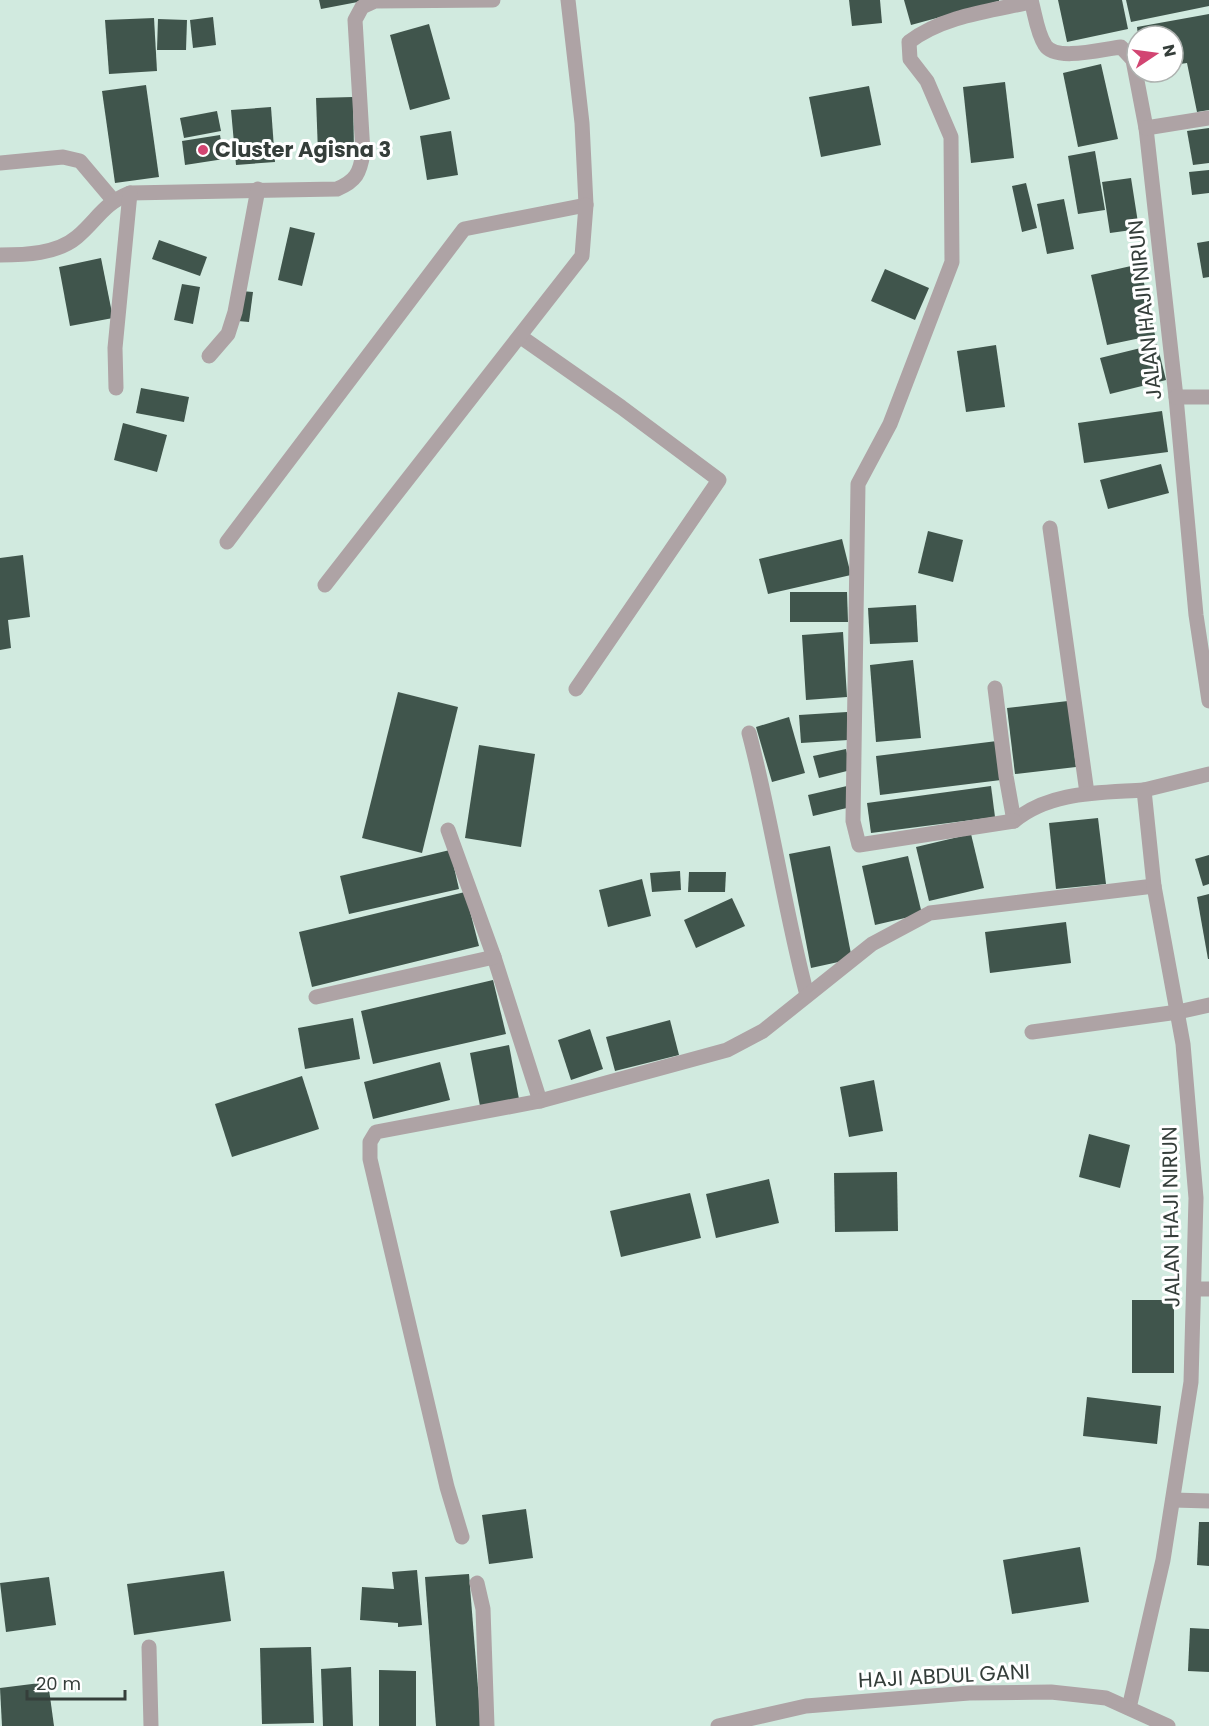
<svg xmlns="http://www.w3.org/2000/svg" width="1209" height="1726" viewBox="0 0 1209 1726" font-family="Poppins,sans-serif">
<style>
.building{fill:#40554c}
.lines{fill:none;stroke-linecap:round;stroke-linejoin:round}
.lane{stroke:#aea3a5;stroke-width:15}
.street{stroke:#aea3a5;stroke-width:15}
.poi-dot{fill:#d24572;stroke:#fff;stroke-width:2}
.labels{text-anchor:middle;stroke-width:6;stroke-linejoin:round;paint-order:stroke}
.poi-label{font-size:21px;font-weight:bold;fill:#353e3a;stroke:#fff;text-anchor:start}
.street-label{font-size:21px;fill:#353e3a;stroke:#fff}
</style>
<rect width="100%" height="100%" fill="#d1eadf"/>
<g class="building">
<path d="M 319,0 L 363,0 L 363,1 L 321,9 Z"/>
<path d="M 849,0 L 880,0 L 882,23 L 852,26 Z"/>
<path d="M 904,0 L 999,0 L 999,1 L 911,25 Z"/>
<path d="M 1058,0 L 1122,0 L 1128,29 L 1067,42 Z"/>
<path d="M 1126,0 L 1209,0 L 1209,6 L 1131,22 Z"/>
<path d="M 1209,14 L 1209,110 L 1197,112 L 1187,63 L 1173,65 L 1173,36 L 1138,36 L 1137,27 Z"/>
<path d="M 213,17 L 216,45 L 193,48 L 190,20 Z"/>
<path d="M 154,18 L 157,71 L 109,74 L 105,20 Z"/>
<path d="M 158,19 L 187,20 L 186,50 L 157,50 Z"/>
<path d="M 429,24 L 450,99 L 410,110 L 390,35 Z"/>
<path d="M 1101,64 L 1118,139 L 1078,147 L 1063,73 Z"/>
<path d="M 1005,82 L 1014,158 L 971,163 L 963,87 Z"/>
<path d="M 146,85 L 159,177 L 115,183 L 102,91 Z"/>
<path d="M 869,86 L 881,145 L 821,157 L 809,97 Z"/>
<path d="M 353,97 L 354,151 L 318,153 L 316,98 Z"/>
<path d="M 271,107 L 275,162 L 236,165 L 231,110 Z"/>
<path d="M 217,111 L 221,131 L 184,138 L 180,118 Z"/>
<path d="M 1209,128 L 1209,163 L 1193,165 L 1187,131 Z"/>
<path d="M 451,131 L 458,175 L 427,180 L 420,136 Z"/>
<path d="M 220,135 L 224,159 L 185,165 L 182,141 Z"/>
<path d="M 1095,151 L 1105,210 L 1078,214 L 1068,156 Z"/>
<path d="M 1209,170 L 1209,193 L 1192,195 L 1189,172 Z"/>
<path d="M 1131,178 L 1139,229 L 1110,233 L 1102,182 Z"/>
<path d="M 1026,183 L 1037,228 L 1022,232 L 1012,186 Z"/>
<path d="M 1064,199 L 1074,249 L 1047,254 L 1037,204 Z"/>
<path d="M 290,227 L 315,233 L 302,286 L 278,280 Z"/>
<path d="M 159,240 L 207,257 L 200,276 L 152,259 Z"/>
<path d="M 1209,241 L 1209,277 L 1203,278 L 1197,243 Z"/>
<path d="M 101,258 L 113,318 L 70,326 L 59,267 Z"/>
<path d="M 1140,264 L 1155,335 L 1107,345 L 1091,275 Z"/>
<path d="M 885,269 L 929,288 L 915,320 L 871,301 Z"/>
<path d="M 182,284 L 200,287 L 193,324 L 174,320 Z"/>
<path d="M 241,291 L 253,292 L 249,322 L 238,321 Z"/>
<path d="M 1157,344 L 1166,380 L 1110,394 L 1100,358 Z"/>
<path d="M 996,345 L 1005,407 L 966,412 L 957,351 Z"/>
<path d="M 141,388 L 189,397 L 184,422 L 136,413 Z"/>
<path d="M 1162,411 L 1168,452 L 1084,463 L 1078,423 Z"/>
<path d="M 123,423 L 167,435 L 157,472 L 114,460 Z"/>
<path d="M 1161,464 L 1169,493 L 1108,509 L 1100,480 Z"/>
<path d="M 928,531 L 963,540 L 953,582 L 918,573 Z"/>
<path d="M 842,539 L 851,575 L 768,594 L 759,559 Z"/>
<path d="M 23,555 L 30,617 L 8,620 L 11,648 L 0,650 L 0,558 Z"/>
<path d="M 790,592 L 847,592 L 848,622 L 790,622 Z"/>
<path d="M 916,605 L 918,642 L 870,644 L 868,608 Z"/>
<path d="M 843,632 L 847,697 L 806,700 L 802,635 Z"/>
<path d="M 913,660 L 921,738 L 876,742 L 870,665 Z"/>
<path d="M 398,692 L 458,707 L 422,853 L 362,838 Z"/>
<path d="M 1068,701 L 1076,767 L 1015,774 L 1007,708 Z"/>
<path d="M 847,712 L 848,740 L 801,743 L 799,715 Z"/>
<path d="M 789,717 L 805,773 L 772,782 L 756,727 Z"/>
<path d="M 997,741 L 1001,780 L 880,795 L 876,756 Z"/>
<path d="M 479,745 L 535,754 L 521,847 L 465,838 Z"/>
<path d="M 846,749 L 851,770 L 819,778 L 813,756 Z"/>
<path d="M 847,786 L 851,807 L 813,816 L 808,795 Z"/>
<path d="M 991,786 L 995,817 L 871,833 L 867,803 Z"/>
<path d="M 1098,818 L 1106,884 L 1056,889 L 1049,823 Z"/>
<path d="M 971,834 L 984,888 L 929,901 L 916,847 Z"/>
<path d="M 830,846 L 852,959 L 811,968 L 789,854 Z"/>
<path d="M 450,850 L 459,889 L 349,914 L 340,876 Z"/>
<path d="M 1209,855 L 1209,884 L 1203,886 L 1195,859 Z"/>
<path d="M 908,856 L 922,914 L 875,925 L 862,866 Z"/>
<path d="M 680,871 L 681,890 L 652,892 L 650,873 Z"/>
<path d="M 689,872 L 726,872 L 725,892 L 688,892 Z"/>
<path d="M 642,879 L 651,916 L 608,927 L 599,890 Z"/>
<path d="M 465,892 L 479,946 L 312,987 L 299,932 Z"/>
<path d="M 1209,894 L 1209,959 L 1208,959 L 1197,897 Z"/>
<path d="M 732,898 L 745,926 L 696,948 L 684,920 Z"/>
<path d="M 1066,922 L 1071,963 L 990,973 L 985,932 Z"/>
<path d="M 493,980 L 506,1034 L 373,1064 L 361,1011 Z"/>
<path d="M 353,1018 L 360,1059 L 305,1069 L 298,1028 Z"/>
<path d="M 670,1020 L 679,1055 L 615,1071 L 606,1037 Z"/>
<path d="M 590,1029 L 603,1069 L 571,1080 L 558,1040 Z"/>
<path d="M 509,1045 L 519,1099 L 480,1106 L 470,1053 Z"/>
<path d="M 440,1062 L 450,1100 L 373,1119 L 364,1082 Z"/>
<path d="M 302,1076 L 319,1129 L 232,1157 L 215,1104 Z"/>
<path d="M 874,1080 L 883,1131 L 849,1137 L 840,1087 Z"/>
<path d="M 1089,1134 L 1130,1145 L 1120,1188 L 1079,1177 Z"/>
<path d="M 897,1172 L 898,1231 L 835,1232 L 834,1173 Z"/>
<path d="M 769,1179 L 779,1223 L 716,1238 L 706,1194 Z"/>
<path d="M 690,1193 L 701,1238 L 621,1257 L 610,1211 Z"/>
<rect x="1132" y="1300" width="42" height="73"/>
<path d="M 1087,1397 L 1161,1406 L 1157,1444 L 1083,1436 Z"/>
<path d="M 526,1509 L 533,1558 L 489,1564 L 482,1515 Z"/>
<path d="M 1199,1522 L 1209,1522 L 1209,1566 L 1197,1565 Z"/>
<path d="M 1080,1547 L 1089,1602 L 1012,1614 L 1003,1560 Z"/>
<path d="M 417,1570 L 422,1625 L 398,1627 L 398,1623 L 360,1620 L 362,1587 L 394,1589 L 392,1572 Z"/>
<path d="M 224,1571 L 231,1621 L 134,1635 L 127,1584 Z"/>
<path d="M 469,1574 L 481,1726 L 436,1726 L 425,1577 Z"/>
<path d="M 49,1577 L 56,1625 L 6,1632 L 0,1583 Z"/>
<path d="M 1190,1628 L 1209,1629 L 1209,1672 L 1188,1671 Z"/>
<path d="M 311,1647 L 314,1723 L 262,1724 L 260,1648 Z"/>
<path d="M 351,1667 L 353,1726 L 323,1726 L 321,1669 Z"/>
<path d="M 379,1670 L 416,1671 L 416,1726 L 379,1726 Z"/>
<path d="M 48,1682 L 54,1726 L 2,1726 L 0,1688 Z"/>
</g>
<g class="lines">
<path class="lane" d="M 149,1647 L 151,1726"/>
<g class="street">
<path d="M 1031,0 C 1035,14 1037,33 1045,45 C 1055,62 1103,49 1121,47 L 1133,60 L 1146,128 L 1176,397 L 1196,615 L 1209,701"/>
<path d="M 1146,128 L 1209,118"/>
<path d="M 0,163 L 63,157 L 80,161 L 113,200"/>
<path d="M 0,255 C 25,255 57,254 77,237 C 98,219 103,204 130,193 L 337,189 C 356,181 360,173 363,153 L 355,20 L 362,7 L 375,1 L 493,0"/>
<path d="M 521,337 L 621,407 L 719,480 L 576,689"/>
<path d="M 209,356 L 228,334 L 235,312 L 258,189"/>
<path d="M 116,388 L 115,348 L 130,193"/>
<path d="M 1176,397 L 1209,397"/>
<path d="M 1050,528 L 1087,793"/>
<path d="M 227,542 L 464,229 L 586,205 L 582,123 L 568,0"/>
<path d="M 325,585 L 582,256 L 586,205"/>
<path d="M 995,688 L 1006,776 L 1014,821 C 1050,791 1100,793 1144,790"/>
<path d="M 749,733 C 772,820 784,908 807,995"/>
<path d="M 1014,821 L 859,845 L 853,821 L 858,484 L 890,424 L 952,262 L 951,137 L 927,81 L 910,59 L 909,42 C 943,16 990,11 1031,2"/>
<path d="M 448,830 L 494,957 L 540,1101"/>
<path d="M 316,997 L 494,957"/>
<path d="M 1032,1032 L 1178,1012 L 1209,1005"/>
<path d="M 1194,1289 L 1209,1289"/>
<path d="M 1173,1500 L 1209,1501"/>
<path d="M 462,1537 L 447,1487 L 370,1159 L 370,1142 L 376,1132 L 540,1101 L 727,1050 L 763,1031 L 872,944 L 930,913 L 1154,886"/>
<path d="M 477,1583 L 483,1609 L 487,1726"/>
<path d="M 1129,1708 L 1163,1560 L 1191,1382 L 1196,1198 L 1183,1044 L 1154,886 L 1144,790 L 1209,774"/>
<path d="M 718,1726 L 806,1706 L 969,1693 L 1051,1692 L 1106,1698 L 1168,1726"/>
</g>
</g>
<circle class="poi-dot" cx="203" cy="150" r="6"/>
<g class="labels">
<g class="poi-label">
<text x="215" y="157">Cluster Agisna 3</text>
</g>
<g class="street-label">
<text transform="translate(1145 310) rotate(-96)" y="7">JALAN HAJI NIRUN</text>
<text transform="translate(1171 1217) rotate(-91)" y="7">JALAN HAJI NIRUN</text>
<text transform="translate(944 1676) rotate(-3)" y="7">HAJI ABDUL GANI</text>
</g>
</g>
<g transform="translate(1155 54) rotate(77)"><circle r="28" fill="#ffffff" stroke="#aeb2b0" stroke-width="1.5"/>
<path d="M0-4.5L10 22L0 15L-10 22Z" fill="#d24572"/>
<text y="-9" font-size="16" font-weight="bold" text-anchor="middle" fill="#353e3a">N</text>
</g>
<path d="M27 1690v9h98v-9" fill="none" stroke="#353e3a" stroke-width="3"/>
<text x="36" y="1690" font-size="18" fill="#353e3a" stroke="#ffffff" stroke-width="4.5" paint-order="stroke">20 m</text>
</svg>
